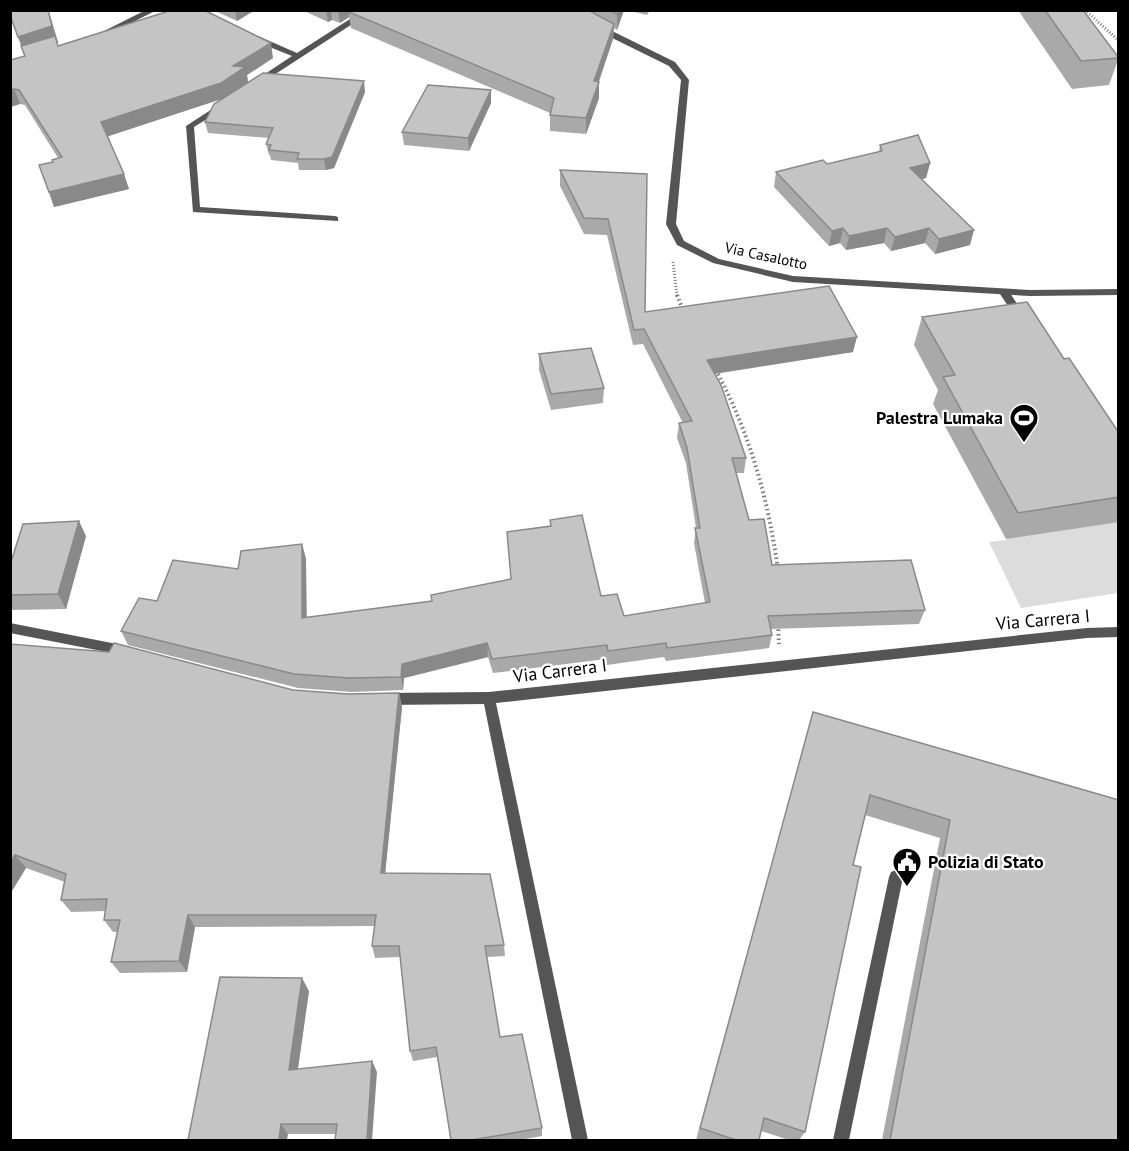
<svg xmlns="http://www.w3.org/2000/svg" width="1129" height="1151" viewBox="0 0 1129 1151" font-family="'PT Sans',sans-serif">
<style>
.green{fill:#dcdcdc}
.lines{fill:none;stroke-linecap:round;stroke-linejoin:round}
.path-far1{stroke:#777;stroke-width:3;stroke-dasharray:1 2;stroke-linecap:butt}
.path{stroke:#777;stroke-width:4;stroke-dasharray:1.5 3;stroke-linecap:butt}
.service{fill:#555;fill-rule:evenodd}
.minor{fill:#555;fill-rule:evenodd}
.tertiary{fill:#555;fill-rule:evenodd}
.wall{fill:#a9a9a9}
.shaded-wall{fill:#898989}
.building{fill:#c4c4c4;stroke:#898989;stroke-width:1.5}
.labels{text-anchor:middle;stroke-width:4.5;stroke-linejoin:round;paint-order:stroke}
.far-street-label{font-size:15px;fill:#000;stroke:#fff}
.poi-label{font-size:18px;font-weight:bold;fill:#000;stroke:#fff;text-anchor:end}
.street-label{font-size:18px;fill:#000;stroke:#fff}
</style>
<rect width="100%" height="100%" fill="#fff"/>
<path class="green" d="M 1118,483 L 1118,593 L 1021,608 L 989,542 L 1006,540 Z"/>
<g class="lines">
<g class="path-far1">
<path d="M 1085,10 L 1118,40"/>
<path d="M 673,262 L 677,296"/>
</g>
<g class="path">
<path d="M 677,295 L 683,310"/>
<path d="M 716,370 C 750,434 768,498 778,570"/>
<path d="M 778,625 L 779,644"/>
</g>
<g class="service">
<path d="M 1004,289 L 1008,290 L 1025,316 L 1024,318 L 1016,318 L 1000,294 L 999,292 Z"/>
<path d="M 896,870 L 901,872 L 903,877 L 849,1140 L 833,1140 L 889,877 L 891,872 Z"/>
</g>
<g class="minor">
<path d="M 364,10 L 374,10 L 260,84 L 253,82 L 292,56 L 252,40 L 252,36 L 258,36 L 297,53 Z"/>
<path d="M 596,26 L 602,26 L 675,62 L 689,80 L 676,224 L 684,241 L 719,259 L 793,276 L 1030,290 L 1118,289 L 1118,295 L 1030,296 L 793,282 L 713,263 L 677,245 L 666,224 L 681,80 L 669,66 L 596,30 Z"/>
<path d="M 223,102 L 226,103 L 226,107 L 194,127 L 200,207 L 335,216 L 338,217 L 338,221 L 193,212 L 186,126 Z"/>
<path d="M 10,623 L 127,646 L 131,647 L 133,651 L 131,655 L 127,656 L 10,633 Z"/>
<path d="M 1118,627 L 1118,637 L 1087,638 L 496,703 L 588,1140 L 572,1140 L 484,704 L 384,705 L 379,703 L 378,699 L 379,695 L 384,693 L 489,692 L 1087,628 Z"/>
</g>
<path class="tertiary" d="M 146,10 L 157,10 L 109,34 L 102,32 Z"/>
</g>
<g class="wall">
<path d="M 213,10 L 255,10 L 237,21 Z"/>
<path d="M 302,10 L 624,10 L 617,30 L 614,28 L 613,39 L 599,82 L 599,98 L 586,134 L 550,131 L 550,113 L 351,28 L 349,17 L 340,23 L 332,20 L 328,22 Z"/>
<path d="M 626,10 L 650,10 L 647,15 Z"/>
<path d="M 1018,10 L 1083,10 L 1119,57 L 1109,85 L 1072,89 Z"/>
<path d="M 10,15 L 58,42 L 58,45 L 273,58 L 247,75 L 248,82 L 365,92 L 334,168 L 326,170 L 299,170 L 298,163 L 271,160 L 270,155 L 269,155 L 266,144 L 269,138 L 208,133 L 205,122 L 222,99 L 108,136 L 129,189 L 54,207 L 49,192 L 53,162 L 58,158 L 25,105 L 20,104 L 10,107 L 10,60 L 25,56 Z"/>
<path d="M 491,90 L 491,103 L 469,151 L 404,145 L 402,132 Z"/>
<path d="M 880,145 L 930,163 L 926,178 L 921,179 L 970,245 L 935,254 L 925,243 L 891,251 L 884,243 L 846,250 L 840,243 L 829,246 L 774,187 L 776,172 L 827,164 L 879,152 Z"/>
<path d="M 560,170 L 647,174 L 645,312 L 853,352 L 715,374 L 746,458 L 744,473 L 736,473 L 749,520 L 772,565 L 925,610 L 919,624 L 771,629 L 772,635 L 769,648 L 666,661 L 664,657 L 607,665 L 606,659 L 493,673 L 488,657 L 404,678 L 403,690 L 352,692 L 298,688 L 128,645 L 121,631 L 157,601 L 302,544 L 306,559 L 306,617 L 432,601 L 510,579 L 550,526 L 550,520 L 601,596 L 624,616 L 705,603 L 694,543 L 696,528 L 686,463 L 677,438 L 679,423 L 683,423 L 643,344 L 633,345 L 607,235 L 584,234 L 560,186 Z"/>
<path d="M 922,317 L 1064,359 L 1119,433 L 1119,522 L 1006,539 L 933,404 L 938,390 L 914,345 Z"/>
<path d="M 539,354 L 604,388 L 603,403 L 551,410 L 539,370 Z"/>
<path d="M 86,536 L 66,609 L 11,610 L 10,565 Z"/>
<path d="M 10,644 L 293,690 L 348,694 L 399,693 L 402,707 L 385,873 L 504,945 L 505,956 L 487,957 L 500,1037 L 542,1128 L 542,1136 L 519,1140 L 451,1140 L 437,1057 L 413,1061 L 410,1051 L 400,957 L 375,958 L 372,946 L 375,926 L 195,927 L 187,972 L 120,973 L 111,962 L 117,932 L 113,932 L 104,920 L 106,911 L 71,912 L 61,900 L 65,882 L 26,868 L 10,894 Z"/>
<path d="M 813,712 L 1119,800 L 1119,1140 L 882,1140 L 940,838 L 865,815 L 853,865 L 805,1132 L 799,1140 L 789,1140 L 761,1131 L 759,1140 L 696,1140 Z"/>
<path d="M 309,991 L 298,1069 L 377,1072 L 336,1134 L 288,1134 L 188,1140 Z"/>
</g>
<g class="shaded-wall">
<path d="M 48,10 L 49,12 L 58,42 L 24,52 L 18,37 Z"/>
<path d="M 235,10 L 255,10 L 237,21 Z"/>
<path d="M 326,10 L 331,10 L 332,20 L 328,22 Z"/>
<path d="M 338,10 L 359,10 L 349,12 L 349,17 L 340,23 Z"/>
<path d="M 619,10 L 624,10 L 617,30 L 617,14 Z"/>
<path d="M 614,24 L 613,39 L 593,97 L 594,81 Z"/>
<path d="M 271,43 L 273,58 L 247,75 L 248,82 L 224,98 L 106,137 L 101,122 L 233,66 Z"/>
<path d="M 364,81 L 365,92 L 334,168 L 326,170 L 324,159 Z"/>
<path d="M 599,82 L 599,98 L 586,134 L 586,118 Z"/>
<path d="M 14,89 L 20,104 L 10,107 L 10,90 Z"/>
<path d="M 491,90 L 491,103 L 469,151 L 468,138 Z"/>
<path d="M 930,163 L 926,178 L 906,183 L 910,168 Z"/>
<path d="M 124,174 L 129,189 L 54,207 L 49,192 Z"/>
<path d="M 843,228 L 840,243 L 829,246 L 832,231 Z"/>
<path d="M 887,228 L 884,243 L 846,250 L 849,236 Z"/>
<path d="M 929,228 L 925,243 L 891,251 L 895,237 Z"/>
<path d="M 974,230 L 970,245 L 935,254 L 939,239 Z"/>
<path d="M 857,337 L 853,352 L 705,375 L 707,360 Z"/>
<path d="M 79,521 L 86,536 L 66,609 L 58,594 Z"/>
<path d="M 302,544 L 306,559 L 307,632 L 302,618 Z"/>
<path d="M 487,643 L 488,657 L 404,678 L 403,690 L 401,677 L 402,664 Z"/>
<path d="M 399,693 L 402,707 L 384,885 L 381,873 Z"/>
<path d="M 15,855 L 26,868 L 10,894 L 10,863 Z"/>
<path d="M 188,915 L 195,927 L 187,972 L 179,961 Z"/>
<path d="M 302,978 L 309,991 L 296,1081 L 289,1070 Z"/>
<path d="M 372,1061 L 377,1072 L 372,1140 L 367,1140 Z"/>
<path d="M 281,1124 L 288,1134 L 287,1140 L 279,1140 Z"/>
</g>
<g class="building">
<path d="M 10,10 L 48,10 L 52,26 L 18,37 L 10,15 Z"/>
<path d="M 172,10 L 204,10 L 271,43 L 233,66 L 245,67 L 221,83 L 101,122 L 124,174 L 49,192 L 39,165 L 53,162 L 52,160 L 62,157 L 19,90 L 14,89 L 10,90 L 10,60 L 25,56 L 21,46 L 55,36 L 58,46 Z"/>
<path d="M 351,10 L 588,10 L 614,24 L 594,81 L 599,82 L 586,118 L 550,115 L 554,98 L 349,12 Z"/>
<path d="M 610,10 L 619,10 L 617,14 Z"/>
<path d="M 1045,10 L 1083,10 L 1119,58 L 1081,61 Z"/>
<path d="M 263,73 L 364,81 L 332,157 L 324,159 L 297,159 L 299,153 L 269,150 L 271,145 L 266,144 L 273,128 L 205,122 L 214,104 Z"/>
<path d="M 428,85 L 491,90 L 468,138 L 402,132 Z"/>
<path d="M 918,135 L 930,163 L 910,168 L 974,230 L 939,239 L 929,228 L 895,237 L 887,228 L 849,236 L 843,228 L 832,231 L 776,172 L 823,160 L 827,164 L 882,151 L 880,145 Z"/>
<path d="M 560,170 L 647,174 L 645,312 L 829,286 L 857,337 L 707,360 L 721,385 L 746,458 L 732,458 L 749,520 L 764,519 L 772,565 L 911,560 L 925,610 L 768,616 L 772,635 L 667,648 L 666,643 L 608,651 L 607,645 L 492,659 L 487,643 L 402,664 L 401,677 L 349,678 L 294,674 L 121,631 L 139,598 L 157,601 L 173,560 L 238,569 L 241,551 L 302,544 L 302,618 L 432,601 L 431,595 L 511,579 L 507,532 L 551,526 L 550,520 L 582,515 L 601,596 L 617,594 L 624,616 L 710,602 L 695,528 L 700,528 L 687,448 L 679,423 L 692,421 L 644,329 L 634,330 L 608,219 L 584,218 Z"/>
<path d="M 1027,302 L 1064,359 L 1069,358 L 1119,433 L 1119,497 L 1018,513 L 943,377 L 955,375 L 922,317 Z"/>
<path d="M 591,348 L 604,388 L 551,394 L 539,354 Z"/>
<path d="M 79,521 L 58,594 L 10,595 L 10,565 L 23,524 Z"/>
<path d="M 114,643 L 293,690 L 348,694 L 399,693 L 381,873 L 490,874 L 504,945 L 485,946 L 500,1037 L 522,1034 L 542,1128 L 472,1140 L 451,1140 L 436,1047 L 410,1051 L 399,946 L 372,946 L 376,915 L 188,915 L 179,961 L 111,962 L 120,920 L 104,920 L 107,899 L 61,900 L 66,874 L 15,855 L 10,863 L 10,644 L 109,652 Z"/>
<path d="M 813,712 L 1119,800 L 1119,1140 L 890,1140 L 950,820 L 870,795 L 853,865 L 861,867 L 805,1132 L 764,1118 L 759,1140 L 736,1140 L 700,1128 Z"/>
<path d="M 220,977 L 302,978 L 289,1070 L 372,1061 L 367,1140 L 335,1140 L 337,1124 L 281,1124 L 279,1140 L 188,1140 Z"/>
</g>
<defs>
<g id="stadium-pin" transform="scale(1.5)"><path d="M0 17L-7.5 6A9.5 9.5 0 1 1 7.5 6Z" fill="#000" stroke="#fff"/><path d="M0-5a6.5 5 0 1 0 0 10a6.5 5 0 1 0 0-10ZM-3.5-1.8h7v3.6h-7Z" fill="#fff"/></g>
<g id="civic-pin" transform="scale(1.5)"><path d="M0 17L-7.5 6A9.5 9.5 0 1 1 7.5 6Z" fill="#000" stroke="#fff"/><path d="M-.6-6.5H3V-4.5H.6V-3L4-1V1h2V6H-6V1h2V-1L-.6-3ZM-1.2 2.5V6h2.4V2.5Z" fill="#fff"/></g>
</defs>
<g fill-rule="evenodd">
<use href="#stadium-pin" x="1024" y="418"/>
<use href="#civic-pin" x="907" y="862"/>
</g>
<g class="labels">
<g class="far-street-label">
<text transform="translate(766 256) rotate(12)" y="5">Via Casalotto</text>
</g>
<g class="poi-label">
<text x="1003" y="424">Palestra Lumaka</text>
<text x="928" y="868" text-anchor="start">Polizia di Stato</text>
</g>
<g class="street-label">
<text transform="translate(1043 620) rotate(-5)" y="6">Via Carrera I</text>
<text transform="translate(560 671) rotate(-7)" y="6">Via Carrera I</text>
</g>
</g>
<rect width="1129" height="1151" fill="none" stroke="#000000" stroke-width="24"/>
</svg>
